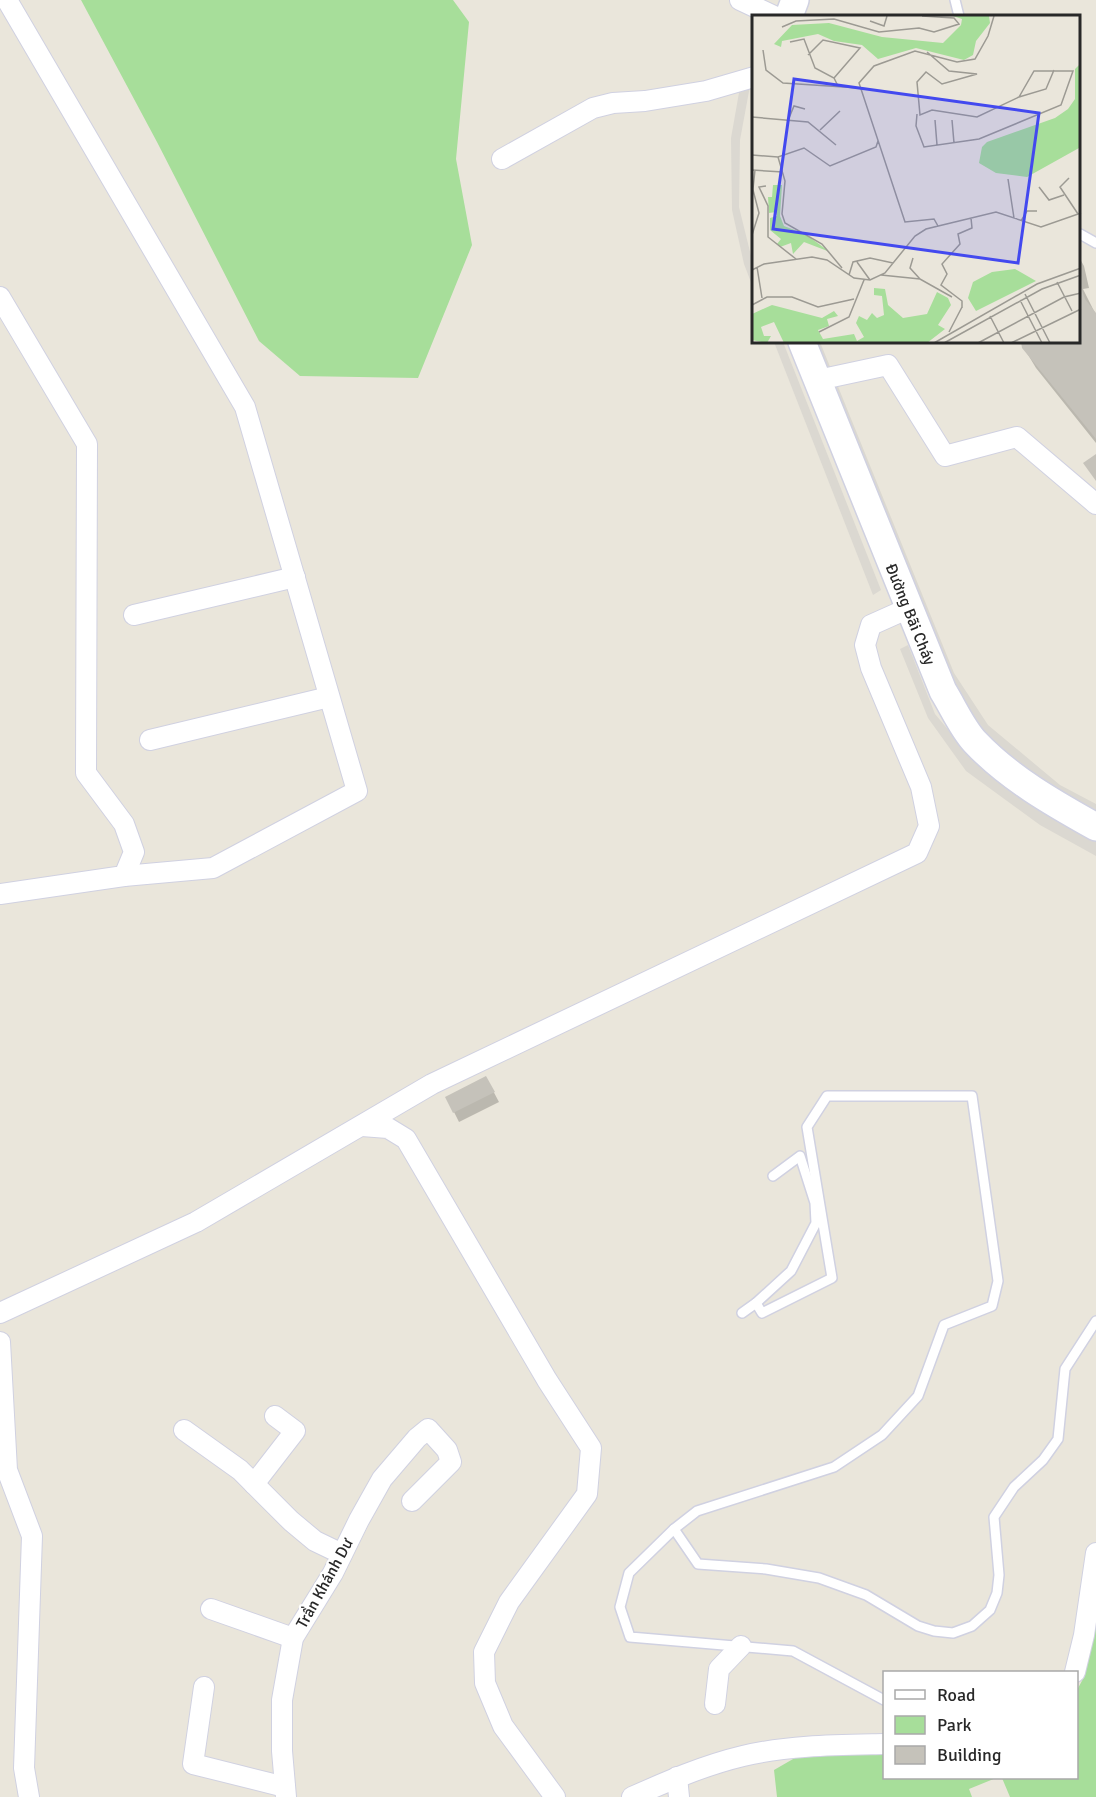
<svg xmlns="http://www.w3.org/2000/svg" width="1096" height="1797" viewBox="0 0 1096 1797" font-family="Signika,sans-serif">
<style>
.green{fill:#a7de9a}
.plaza{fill:#dbd8d1}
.shadow{fill:#0003}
.building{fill:#c5c2ba}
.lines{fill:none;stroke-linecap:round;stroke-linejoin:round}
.lane-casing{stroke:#d0d1e1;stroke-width:12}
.street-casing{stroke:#d0d1e1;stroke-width:22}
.secondary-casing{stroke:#d0d1e1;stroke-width:30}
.lane{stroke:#fff;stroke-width:9}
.street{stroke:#fff;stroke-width:20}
.secondary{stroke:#fff;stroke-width:27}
.labels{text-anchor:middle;stroke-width:4.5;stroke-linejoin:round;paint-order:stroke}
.street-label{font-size:16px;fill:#282828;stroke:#fff}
.inset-road{fill:none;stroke:#9c9a93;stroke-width:1.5}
.view{fill:#4349ef;fill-opacity:0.15;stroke:#4349ef;stroke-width:3}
.inset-edge{fill:none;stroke:#282828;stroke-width:3}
</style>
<rect width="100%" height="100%" fill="#eae6db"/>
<g class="green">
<path d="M 81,0 L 453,0 L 469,22 L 456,159 L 472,245 L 418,378 L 300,376 L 259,341 L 157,142 Z"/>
<path d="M 1096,1609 L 1096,1797 L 1010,1797 L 1002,1778 L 1076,1778 L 1077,1690 L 1083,1679 Z"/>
<path d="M 884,1754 L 884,1778 L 996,1778 L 969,1789 L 972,1797 L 777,1797 L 774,1770 L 800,1755 Z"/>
</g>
<g class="plaza">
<path d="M 750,86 L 740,140 L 739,207 L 754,268 L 754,290 L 744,264 L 732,210 L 731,138 L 740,87 Z"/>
<path d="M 774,342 L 783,342 L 881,590 L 873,595 Z"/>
<path d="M 811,342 L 820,342 L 954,673 L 988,725 L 1060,785 L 1096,804 L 1096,816 L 1058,795 L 980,732 L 947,677 Z"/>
<path d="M 908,645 L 935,714 L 971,757 L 1002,783 L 1046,813 L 1096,842 L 1096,856 L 1040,825 L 966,771 L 928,718 L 900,649 Z"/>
</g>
<g class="shadow">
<path d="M 1080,259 L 1084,266 L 1089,288 L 1083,289 L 1096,315 L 1096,443 L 1036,368 L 1024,348 L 1023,342 L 1080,342 Z"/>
<path d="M 491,1087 L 499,1102 L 459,1122 L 454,1112 Z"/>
</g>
<g class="building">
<path d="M 1080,285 L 1085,299 L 1096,313 L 1096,439 L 1022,348 L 1021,342 L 1080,342 Z"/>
<path d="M 1096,454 L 1096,481 L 1083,463 Z"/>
<path d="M 486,1076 L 495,1092 L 453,1113 L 445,1097 Z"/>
</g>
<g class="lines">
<g class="lane-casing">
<g id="lane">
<path d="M 955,0 L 959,16"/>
<path d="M 1080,234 L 1096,243"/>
<path d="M 756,1303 L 791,1271 L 816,1223 L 815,1203 L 800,1156 L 773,1176"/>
<path d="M 742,1313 L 756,1303 L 762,1313 L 832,1278 L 807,1127 L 827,1096 L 972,1096 L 998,1281 L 992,1306 L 944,1325 L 918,1396 L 882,1435 L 834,1467 L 697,1511 L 674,1529 L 629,1573 L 620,1607 L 630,1637 L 793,1651 L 884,1700"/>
<path d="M 674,1529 L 698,1564 L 766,1569 L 819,1578 L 866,1595 L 918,1626 L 934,1631 L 953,1633 L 972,1626 L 990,1610 L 997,1593 L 999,1575 L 994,1517 L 1014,1487 L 1043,1460 L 1058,1439 L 1065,1369 L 1096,1321"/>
</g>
</g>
<g class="street-casing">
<g id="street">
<path d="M 7,0 L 245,407 L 357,791 L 213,868 L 124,876"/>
<path d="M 740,0 L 774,16"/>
<path d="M 502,159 L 593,108 L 613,103 L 645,101 L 706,91 L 754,77"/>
<path d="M 0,297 L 87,444 L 86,773 L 124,824 L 134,852 L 124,876 L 0,894"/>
<path d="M 818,380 L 888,365 L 945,456 L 1017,437 L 1096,504"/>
<path d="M 134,615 L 295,577"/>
<path d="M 150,740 L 329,697"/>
<path d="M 362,1126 L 388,1128 L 406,1139 L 547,1380 L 591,1448 L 587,1494 L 509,1602 L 484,1652 L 485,1683 L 503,1726 L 555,1797"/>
<path d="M 0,1313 L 196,1222 L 432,1084 L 917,853 L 929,826 L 921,787 L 871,668 L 865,645 L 871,625 L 909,608"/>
<path d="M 0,1342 L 7,1470 L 32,1536 L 24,1768 L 29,1797"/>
<path d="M 184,1430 L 240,1470 L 291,1521 L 315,1541 L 342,1554"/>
<path d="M 254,1484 L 295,1431 L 275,1416"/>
<path d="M 211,1609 L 293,1638"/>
<path d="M 1075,1672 L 1084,1635 L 1096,1553"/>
<path d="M 204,1687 L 193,1764 L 285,1787"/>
<path d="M 715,1704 L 719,1669 L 741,1646"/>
<path d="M 677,1777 L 679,1797"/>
<path d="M 286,1797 L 282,1751 L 282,1700 L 293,1638 L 333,1573 L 359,1520 L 382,1479 L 417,1438 L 428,1429 L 447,1450 L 451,1462 L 412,1501"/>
<path d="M 632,1797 C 668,1781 705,1765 743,1756 C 789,1745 838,1745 884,1744"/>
</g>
</g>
<g class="secondary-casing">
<g id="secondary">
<path d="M 789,16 L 795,0"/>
<path d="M 802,342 L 943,691 C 953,707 962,728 975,742 C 1009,778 1053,803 1096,827"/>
</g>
</g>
<use href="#lane" class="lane"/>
<use href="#street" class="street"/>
<use href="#secondary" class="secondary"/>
</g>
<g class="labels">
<g class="street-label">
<text transform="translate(911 614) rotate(68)" y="6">Đường Bãi Cháy</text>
<text transform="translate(324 1583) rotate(-61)" y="6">Trần Khánh Dư</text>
</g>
</g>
<g transform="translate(752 15)">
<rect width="328" height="328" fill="#eae6db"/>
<path d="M 201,1 L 237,1 L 238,8 L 224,26 L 221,40 L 212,45 L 164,33 L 126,44 L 110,30 L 82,26 L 66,19 L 30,26 L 29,32 L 22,29 L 40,10 L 77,8 L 130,22 L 191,28 L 209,10 L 210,4 ZM 328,49 L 327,133 L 275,162 L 244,158 L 227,148 L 230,132 L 235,127 L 303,103 L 316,94 L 323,84 L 323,54 ZM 21,170 L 30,170 L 28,201 L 32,211 L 53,219 L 78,237 L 52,227 L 41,239 L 39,228 L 28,232 L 25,229 L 29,224 L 18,215 L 18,203 L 25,201 L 24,197 L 17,198 L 16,182 L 20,182 ZM 263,254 L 284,266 L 224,296 L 216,283 L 221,267 L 240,257 ZM 122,273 L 133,274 L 136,290 L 151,303 L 175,299 L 185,277 L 196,283 L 199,290 L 186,310 L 193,314 L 175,328 L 32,328 L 22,307 L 9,312 L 12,321 L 19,321 L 15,328 L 0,325 L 0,299 L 20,290 L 70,303 L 82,296 L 86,301 L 75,304 L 77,311 L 66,315 L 71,324 L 102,319 L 105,326 L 112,322 L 104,308 L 107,301 L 115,305 L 120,298 L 125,303 L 132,300 L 130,281 L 122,280 Z" fill="#a7de9a"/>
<path class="inset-road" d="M 118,6 L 132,11 L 135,1M 30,12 L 44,6 L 82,4 L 127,17 L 167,13 L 182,17 L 207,9 L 202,3 L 170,1M 38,27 L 52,24 L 63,53 L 82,63 L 86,71M 11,35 L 14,55 L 31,68 L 107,73M 56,40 L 71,25 L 108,33 L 82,63M 267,82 L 294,74 L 302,55M 165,99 L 164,111 L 172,132 L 227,124 L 309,90 L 321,56 L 282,56 L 267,82 L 225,102 L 180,95 L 168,100 L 165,67 L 174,57 L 190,69 L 225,59 L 197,56 L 175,37M 0,102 L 56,107 L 84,130M 37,103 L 42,91 L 53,94M 183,105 L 185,130M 200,105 L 202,128M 68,115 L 88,96M 0,140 L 26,142 L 52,133 L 78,151 L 124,132 L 126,126M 26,142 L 33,166 L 30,199 L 33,208 L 70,229 L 90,253M 0,155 L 31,157M 317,163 L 308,172 L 326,199M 256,164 L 262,203M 14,171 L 7,172 L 16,191 L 16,222 L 44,244M 287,172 L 297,185 L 312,180M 0,183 L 3,155M 269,206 L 275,196 L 285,196M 186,211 L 182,204 L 153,207 L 107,68 L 122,51 L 163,36 L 205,47 L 223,44 L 236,21 L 242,1M 0,220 L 7,198 L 1,175M 161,243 L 158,253 L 168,264M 105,247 L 118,265M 5,252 L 10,283M 0,255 L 12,249 L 60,242 L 75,245 L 102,263 L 118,265 L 133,258 L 163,221 L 174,214 L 244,197 L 289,212 L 329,198M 97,260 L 101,247 L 118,243 L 141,248M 129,260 L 168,264 L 200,282M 305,267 L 320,296M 273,279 L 298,328M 268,285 L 290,328M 0,290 L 15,282 L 40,282 L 66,292 L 102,284M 210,293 L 210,286 L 189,270 L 195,259 L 190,249 L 208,229 L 206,219 L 220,213 L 219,203M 238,301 L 252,328M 67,317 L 97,302 L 112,265M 197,317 L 210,292M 182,328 L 285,269 L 329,253M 192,328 L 290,274 L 329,260M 226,328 L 312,282 L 329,278M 259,328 L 329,294"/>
<path class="view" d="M 42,64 L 287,98 L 266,248 L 21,214 Z"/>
<rect width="328" height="328" class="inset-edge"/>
</g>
<rect x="883" y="1671" width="195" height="108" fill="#ffffff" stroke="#a9a9a9" stroke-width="1.5"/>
<rect x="895" y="1690" width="30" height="9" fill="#ffffff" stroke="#a9a9a9" stroke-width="1.5"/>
<text x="937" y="1701" font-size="18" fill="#282828">Road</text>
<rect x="895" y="1716" width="30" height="18" fill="#a7de9a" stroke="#a9a9a9" stroke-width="1.5"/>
<text x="937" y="1731" font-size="18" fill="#282828">Park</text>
<rect x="895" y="1746" width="30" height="18" fill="#c5c2ba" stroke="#a9a9a9" stroke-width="1.5"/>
<text x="937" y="1761" font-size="18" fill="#282828">Building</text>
</svg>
